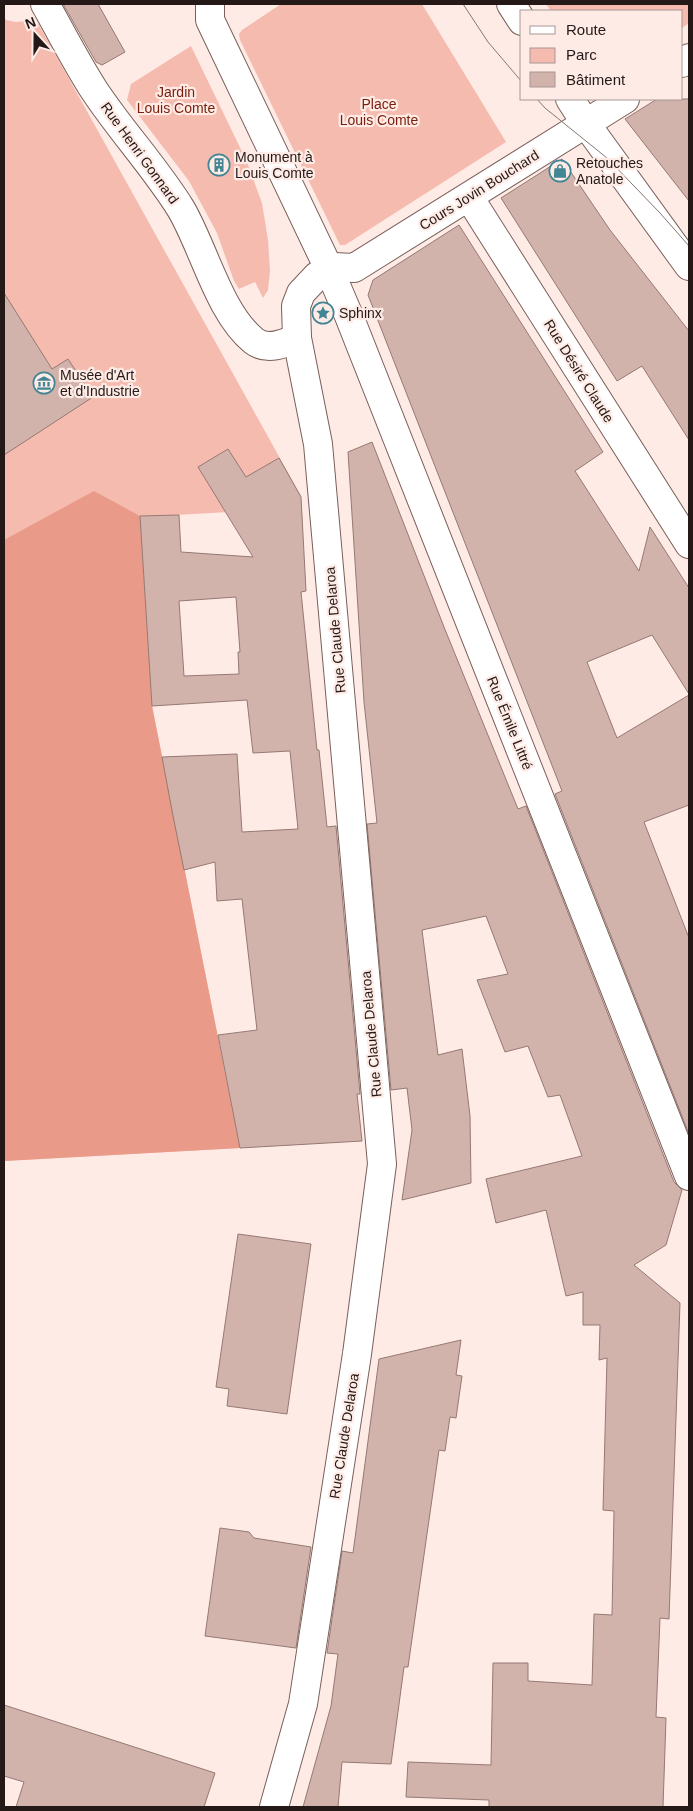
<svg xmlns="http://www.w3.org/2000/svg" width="693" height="1811" viewBox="0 0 693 1811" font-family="Helvetica,sans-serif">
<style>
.green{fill:#f5bbae}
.forest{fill:#e99a88}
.building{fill:#d1b3ac;stroke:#957972;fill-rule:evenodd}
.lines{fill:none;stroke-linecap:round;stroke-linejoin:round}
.street-casing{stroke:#7a5f58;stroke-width:30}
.street{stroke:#fff;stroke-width:28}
.tram{stroke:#857673;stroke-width:1}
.labels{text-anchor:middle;stroke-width:4.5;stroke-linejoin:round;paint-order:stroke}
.park-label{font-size:14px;fill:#791e0b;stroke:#feebe6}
.street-label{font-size:14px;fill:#241917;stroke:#feebe6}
.poi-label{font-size:14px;fill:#241917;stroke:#feebe6;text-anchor:start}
</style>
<rect width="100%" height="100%" fill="#feebe6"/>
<g class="green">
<path d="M 281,4 L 422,4 L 506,142 L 345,245 L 340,245 L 240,40 L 239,34 L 242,30 Z"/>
<path d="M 546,4 L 689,4 L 689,23 L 682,28 L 682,11 L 551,11 Z"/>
<path d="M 4,16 L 6,20 L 16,22 L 33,20 L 39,25 L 301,496 L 301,508 L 140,517 L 152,706 L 240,1148 L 4,1161 Z"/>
<path d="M 191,46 L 247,162 L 262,203 L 268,240 L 270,271 L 268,290 L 263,298 L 255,282 L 239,289 L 234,281 L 217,233 L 189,181 L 127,100 L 131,84 Z"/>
</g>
<path class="forest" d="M 94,491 L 140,516 L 152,706 L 240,1148 L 4,1161 L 4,540 Z"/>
<g class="building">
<path d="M 63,4 L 98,4 L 125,52 L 102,65 L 96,62 Z"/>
<path d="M 657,99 L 689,99 L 689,201 L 625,119 Z"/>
<path d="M 562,159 L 610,230 L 689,331 L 689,440 L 642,366 L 617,381 L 501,198 Z"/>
<path d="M 459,225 L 603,452 L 575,471 L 639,571 L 650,527 L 689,588 L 689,694 L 652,635 L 587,662 L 617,738 L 689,695 L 689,805 L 644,822 L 689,938 L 689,1134 L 555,794 L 562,791 L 368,295 L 373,280 Z"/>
<path d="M 4,293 L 52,369 L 68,359 L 93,397 L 4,455 Z"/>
<path d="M 372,442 L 444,627 L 518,809 L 526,806 L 674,1182 L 682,1190 L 666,1245 L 634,1265 L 680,1303 L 669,1619 L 660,1618 L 656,1717 L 666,1718 L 663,1807 L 489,1807 L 489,1800 L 406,1797 L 408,1762 L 491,1765 L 493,1663 L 528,1663 L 528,1681 L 592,1685 L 594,1614 L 612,1615 L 614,1511 L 603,1510 L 607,1358 L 599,1360 L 600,1325 L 583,1325 L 583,1292 L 566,1296 L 546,1210 L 496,1223 L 486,1179 L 582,1156 L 560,1095 L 548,1097 L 528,1046 L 505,1052 L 477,980 L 508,974 L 486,916 L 422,930 L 438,1055 L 462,1049 L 470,1116 L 471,1183 L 402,1200 L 412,1130 L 407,1088 L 391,1090 L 367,824 L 377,823 L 364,702 L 348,452 Z"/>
<path d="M 228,449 L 246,477 L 279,458 L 301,497 L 306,591 L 301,592 L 317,750 L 319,750 L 327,827 L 336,826 L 360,1094 L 357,1094 L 362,1141 L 240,1148 L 218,1035 L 257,1030 L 242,899 L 217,901 L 215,862 L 184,870 L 173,816 L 162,757 L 237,754 L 242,832 L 298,829 L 290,751 L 253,753 L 247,700 L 152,706 L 140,516 L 179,515 L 181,552 L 253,557 L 198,467 ZM 236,597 L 240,652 L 238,652 L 239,674 L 184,676 L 179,601 Z"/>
<path d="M 238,1234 L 311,1244 L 287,1414 L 227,1406 L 229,1389 L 216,1387 Z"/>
<path d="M 461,1340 L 456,1375 L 462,1376 L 456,1418 L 450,1417 L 445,1451 L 439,1450 L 408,1667 L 404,1667 L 391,1764 L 342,1762 L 338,1807 L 303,1807 L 331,1706 L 338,1654 L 327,1653 L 342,1551 L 353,1553 L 379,1359 Z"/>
<path d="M 220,1528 L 249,1532 L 254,1538 L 311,1547 L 296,1648 L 205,1636 Z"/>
<path d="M 4,1705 L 215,1773 L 204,1807 L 16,1807 L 24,1782 L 4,1776 Z"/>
</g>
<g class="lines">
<g class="street-casing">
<g id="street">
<path d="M 45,4 C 61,32 76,62 94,90 C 121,131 155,167 181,209 C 204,248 219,313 254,341 C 267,351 284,344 297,338"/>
<path d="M 210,4 L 210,20 L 329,269 L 349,316 L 689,1176"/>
<path d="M 511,4 L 522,21"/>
<path d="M 682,63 L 689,58"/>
<path d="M 570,99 L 586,124 L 689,266"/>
<path d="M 469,197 L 689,544"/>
<path d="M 274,1807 L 303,1704 L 357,1354 L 382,1164 L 318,444 L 297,338 L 296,306 L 301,293 L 317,276 L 334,267 L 354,268 L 625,99"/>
</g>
</g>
<use href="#street" class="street"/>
<g class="tram">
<path d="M 463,4 L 488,42 L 522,82"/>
<path d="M 537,99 L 545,108 L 607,158 L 660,213 L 689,246"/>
</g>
</g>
<defs>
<g id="building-ring" transform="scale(1.125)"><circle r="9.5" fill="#feebe6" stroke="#418694" stroke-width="1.5"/><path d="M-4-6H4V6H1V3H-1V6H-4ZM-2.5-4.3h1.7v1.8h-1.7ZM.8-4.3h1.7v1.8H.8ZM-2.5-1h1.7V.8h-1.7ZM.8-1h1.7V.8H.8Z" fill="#418694"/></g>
<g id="shop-ring" transform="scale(1.125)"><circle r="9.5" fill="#feebe6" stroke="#418694" stroke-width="1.5"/><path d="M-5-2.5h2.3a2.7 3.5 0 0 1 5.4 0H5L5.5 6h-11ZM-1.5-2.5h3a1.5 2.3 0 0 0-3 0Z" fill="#418694"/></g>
<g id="sight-ring" transform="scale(1.125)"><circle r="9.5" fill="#feebe6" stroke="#418694" stroke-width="1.5"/><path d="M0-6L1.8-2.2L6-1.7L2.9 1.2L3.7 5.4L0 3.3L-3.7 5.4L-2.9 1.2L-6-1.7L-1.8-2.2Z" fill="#418694"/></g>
<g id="museum-ring" transform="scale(1.125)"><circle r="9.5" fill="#feebe6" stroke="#418694" stroke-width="1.5"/><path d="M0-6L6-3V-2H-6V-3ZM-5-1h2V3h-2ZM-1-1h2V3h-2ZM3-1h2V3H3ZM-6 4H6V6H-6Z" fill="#418694"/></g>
</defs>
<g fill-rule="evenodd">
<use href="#building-ring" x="219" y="165"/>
<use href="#shop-ring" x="560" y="171"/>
<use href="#sight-ring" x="323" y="313"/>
<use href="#museum-ring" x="44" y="383"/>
</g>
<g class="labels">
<g class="park-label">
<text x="176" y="97">Jardin<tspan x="176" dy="16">Louis Comte</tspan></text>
<text x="379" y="109">Place<tspan x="379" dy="16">Louis Comte</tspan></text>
</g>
<g class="street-label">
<text transform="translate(140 153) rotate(54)" y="5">Rue Henri Gonnard</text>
<text transform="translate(479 190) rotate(-32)" y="5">Cours Jovin Bouchard</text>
<text transform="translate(579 371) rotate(58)" y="5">Rue Désiré Claude</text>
<text transform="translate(335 630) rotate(-95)" y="5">Rue Claude Delaroa</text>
<text transform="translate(510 723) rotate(68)" y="5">Rue Émile Littré</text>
<text transform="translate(371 1034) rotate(-95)" y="5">Rue Claude Delaroa</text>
<text transform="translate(344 1436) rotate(-81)" y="5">Rue Claude Delaroa</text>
</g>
<g class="poi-label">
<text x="235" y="162">Monument à<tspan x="235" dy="16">Louis Comte</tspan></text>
<text x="576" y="168">Retouches<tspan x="576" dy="16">Anatole</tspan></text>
<text x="339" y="318">Sphinx</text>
<text x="60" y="380">Musée d'Art<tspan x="60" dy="16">et d'Industrie</tspan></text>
</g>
</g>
<rect width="693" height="1811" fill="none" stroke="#241917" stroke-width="10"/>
<rect x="520" y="10" width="162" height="90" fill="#feebe6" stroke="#a79793"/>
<rect x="530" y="26" width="25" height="8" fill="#ffffff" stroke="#a79793"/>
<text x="566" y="35" font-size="15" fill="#241917">Route</text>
<rect x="530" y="48" width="25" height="15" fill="#f5bbae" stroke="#a79793"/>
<text x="566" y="60" font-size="15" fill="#241917">Parc</text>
<rect x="530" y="72" width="25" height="15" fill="#d1b3ac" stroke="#a79793"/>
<text x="566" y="85" font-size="15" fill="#241917">Bâtiment</text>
<g transform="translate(35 35) rotate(339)" stroke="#feebe6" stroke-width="4" paint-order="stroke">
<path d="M0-4L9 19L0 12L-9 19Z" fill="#241917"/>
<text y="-8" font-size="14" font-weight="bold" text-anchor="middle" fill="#241917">N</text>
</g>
</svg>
